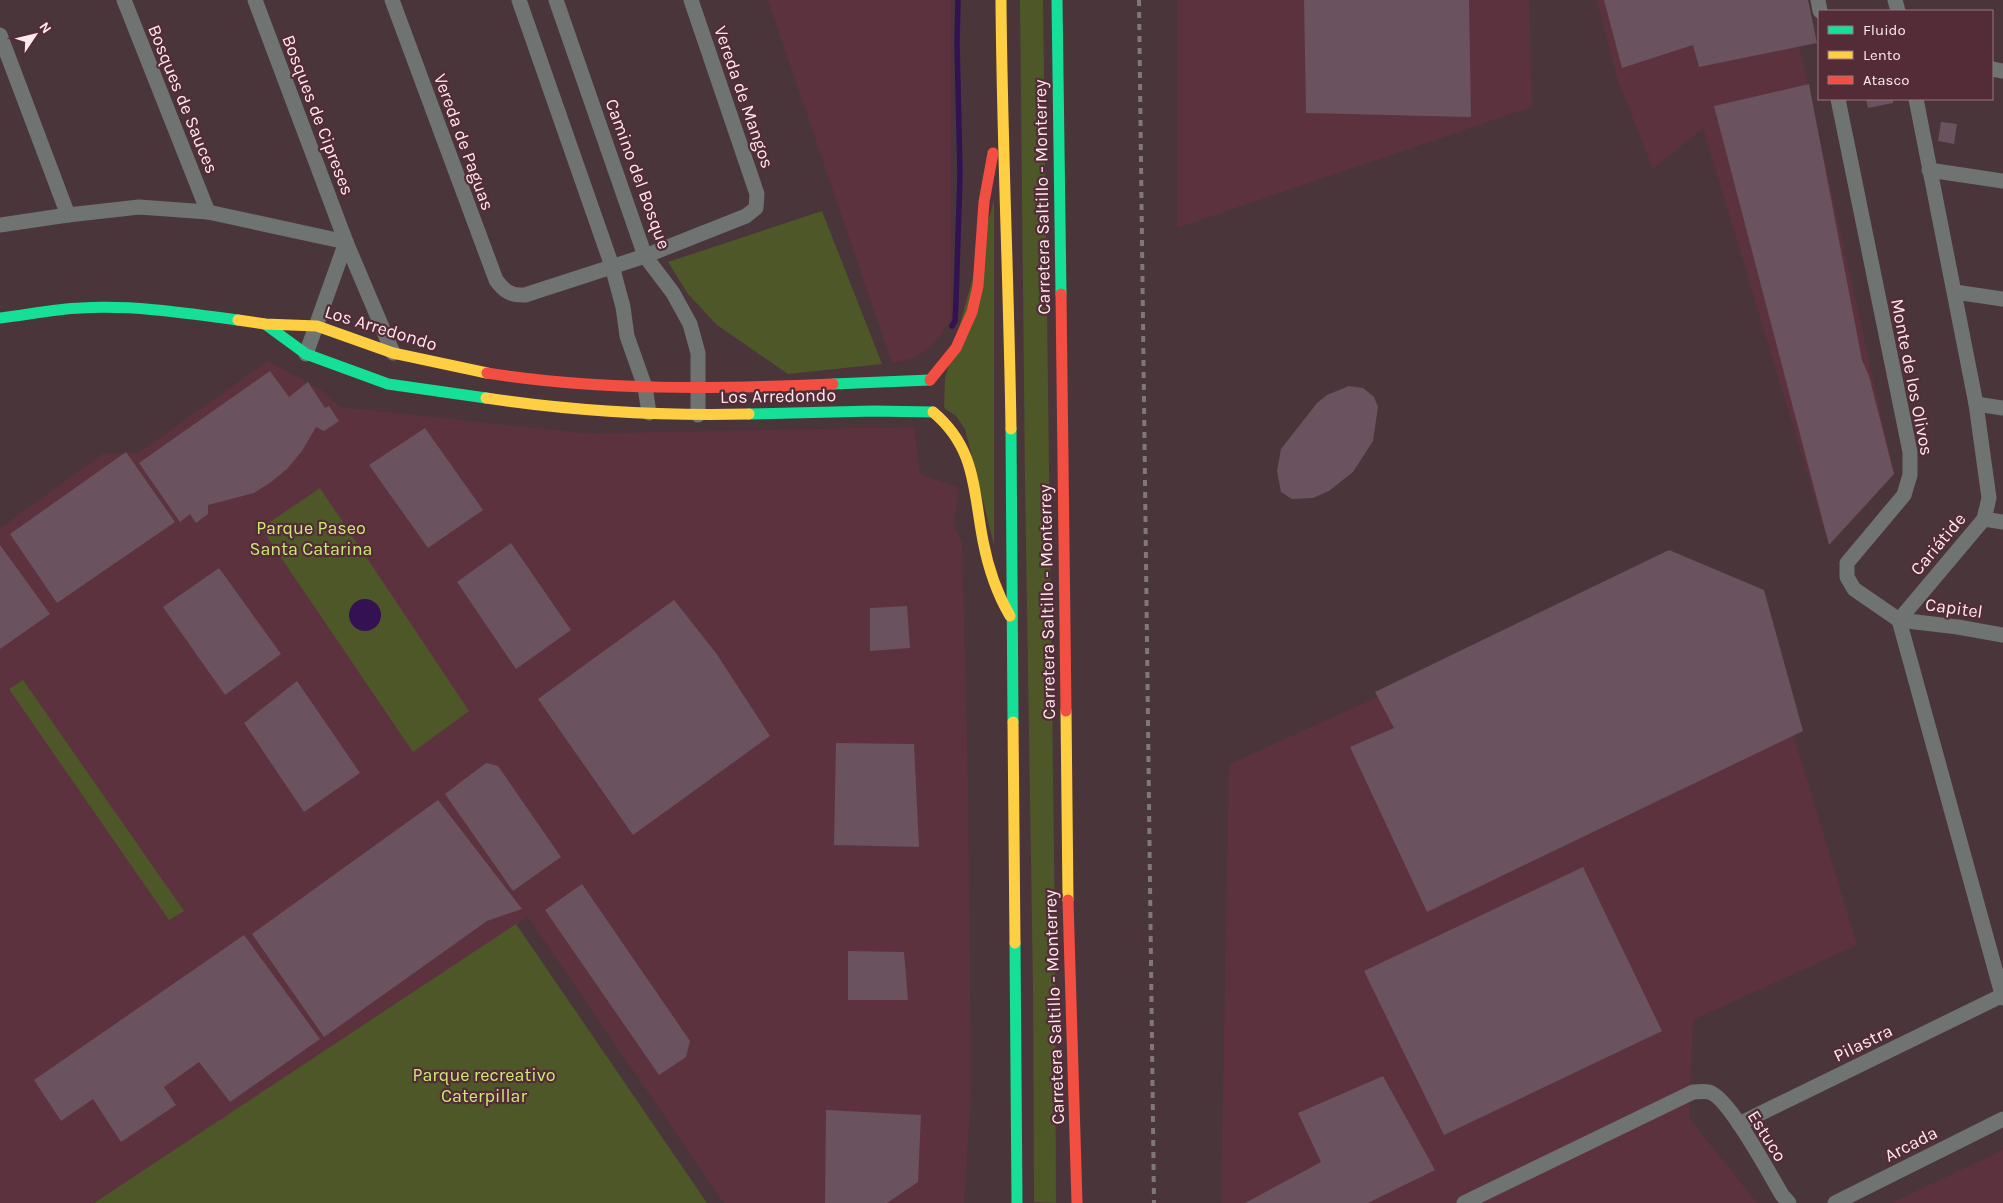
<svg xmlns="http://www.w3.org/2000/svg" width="2003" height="1203" viewBox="0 0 2003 1203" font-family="Karla,sans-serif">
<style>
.built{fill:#5c323e}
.green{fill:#4d5728}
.water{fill:#341153}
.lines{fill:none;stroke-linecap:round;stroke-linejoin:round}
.stream{stroke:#341153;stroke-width:5.5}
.building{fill:#6a525e}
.street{stroke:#6f7372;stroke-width:15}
.fast{stroke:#16e098;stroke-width:11}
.slow{stroke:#ffcf43;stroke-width:11}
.jam{stroke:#f24e42;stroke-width:11}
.rail{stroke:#7f777a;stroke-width:4;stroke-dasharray:6 6;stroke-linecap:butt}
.labels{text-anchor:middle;stroke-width:4.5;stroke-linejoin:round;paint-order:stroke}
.street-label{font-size:18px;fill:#fee9ee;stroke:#532c37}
.park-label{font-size:18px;fill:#cbea74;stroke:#532c37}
</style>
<rect width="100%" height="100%" fill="#4a353b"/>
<g class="built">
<path d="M 768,0 L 951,0 L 951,318 L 940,336 L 928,349 L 914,358 L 892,363 Z"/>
<path d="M 1177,0 L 1529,0 L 1532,107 L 1177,228 Z"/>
<path d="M 1597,0 L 1789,0 L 1894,474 L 1829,545 L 1703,128 L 1653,169 L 1618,81 Z"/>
<path d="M 268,361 L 321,390 L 340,407 L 593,434 L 614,433 L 914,427 L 920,474 L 959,488 L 954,525 L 962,542 L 968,787 L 971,1093 L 964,1203 L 724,1203 L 528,917 L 94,1203 L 0,1203 L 0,526 L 2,527 L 104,453 L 138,453 Z"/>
<path d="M 1662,569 L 1757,615 L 1857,945 L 1693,1020 L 1689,1118 L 1757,1203 L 1221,1203 L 1229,764 Z"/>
<path d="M 2003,1150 L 2003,1203 L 1891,1203 Z"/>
</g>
<g class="green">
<path d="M 1020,0 L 1043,0 L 1055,931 L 1056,1203 L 1034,1202 L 1033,988 L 1025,482 Z"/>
<path d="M 994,200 L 994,545 L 965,429 L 956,416 L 944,408 L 945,379 Z"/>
<path d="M 822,211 L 882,364 L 788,374 L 717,325 L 688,294 L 668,262 Z"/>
<path d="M 320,488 L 469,711 L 413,752 L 261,528 Z"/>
<path d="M 23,680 L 184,911 L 169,920 L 9,689 Z"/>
<path d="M 516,924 L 707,1203 L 94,1203 Z"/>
</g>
<circle class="water" cx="365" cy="615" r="16"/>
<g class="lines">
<path class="stream" d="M 952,326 L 955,321 L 956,301 L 960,174 L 957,43 L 958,0"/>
</g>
<g class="building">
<path d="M 1304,0 L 1469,0 L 1471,117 L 1306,113 Z"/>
<path d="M 1604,0 L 1808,0 L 1817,43 L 1699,67 L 1693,45 L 1622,68 Z"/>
<path d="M 1809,84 L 1862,360 L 1869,376 L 1894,474 L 1829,545 L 1714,106 Z"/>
<path d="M 1866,99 L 1893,99 L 1893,103 L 1868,108 Z"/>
<path d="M 1941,122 L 1957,124 L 1954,144 L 1938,141 Z"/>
<path d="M 270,371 L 289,397 L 308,382 L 325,408 L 329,406 L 339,421 L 324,431 L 316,427 L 302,451 L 287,469 L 271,482 L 254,493 L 208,505 L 208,514 L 196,523 L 190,514 L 180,522 L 139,463 Z"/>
<path d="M 1349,386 L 1363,388 L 1374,397 L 1378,407 L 1373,441 L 1353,472 L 1329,491 L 1313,498 L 1292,499 L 1281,492 L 1277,471 L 1281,449 L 1317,403 L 1327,395 Z"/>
<path d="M 425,428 L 483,510 L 428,548 L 369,465 Z"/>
<path d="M 126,452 L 175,522 L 57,603 L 10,534 Z"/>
<path d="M 511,543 L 571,630 L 516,669 L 457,582 Z"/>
<path d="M 0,545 L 50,614 L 0,649 Z"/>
<path d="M 1669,550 L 1764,590 L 1803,731 L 1427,912 L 1350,747 L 1394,728 L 1375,692 Z"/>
<path d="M 219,568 L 281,654 L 225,695 L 163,607 Z"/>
<path d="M 674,600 L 716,653 L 770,736 L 633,835 L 538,699 Z"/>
<path d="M 907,606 L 910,648 L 870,651 L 870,608 Z"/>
<path d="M 297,681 L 360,773 L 304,812 L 244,723 Z"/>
<path d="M 836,743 L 914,744 L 919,847 L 834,845 Z"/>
<path d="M 486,763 L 498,766 L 561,857 L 513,891 L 445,794 Z"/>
<path d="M 438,800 L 522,909 L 487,921 L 324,1037 L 252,934 Z"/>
<path d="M 1583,867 L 1662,1031 L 1444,1135 L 1364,971 Z"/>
<path d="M 582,884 L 690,1041 L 686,1057 L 659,1075 L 545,910 Z"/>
<path d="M 244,935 L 320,1039 L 230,1102 L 199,1062 L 164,1087 L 176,1105 L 121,1142 L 93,1099 L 61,1121 L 34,1080 Z"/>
<path d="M 848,951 L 904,952 L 908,1000 L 848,1000 Z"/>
<path d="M 1383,1076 L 1435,1170 L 1368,1203 L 1245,1203 L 1321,1162 L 1298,1113 Z"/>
<path d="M 826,1110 L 921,1115 L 918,1182 L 887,1203 L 825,1203 Z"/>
</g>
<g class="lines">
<g class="street">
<path d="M 124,0 L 208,212"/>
<path d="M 255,0 L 346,242 L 393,353"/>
<path d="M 392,0 L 496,280 C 504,291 511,296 525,295 L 645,256 L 746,216 L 756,208 L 757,194 L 691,0"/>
<path d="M 519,0 L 612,266 L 623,307 L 627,336 L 645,387 L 649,413"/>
<path d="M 556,0 L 645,256 L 673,293 L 690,324 L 698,353 L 698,415"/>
<path d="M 1818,0 L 1820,11"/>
<path d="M 1895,0 L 1898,11"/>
<path d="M 0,35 L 68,215"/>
<path d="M 1992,69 L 2003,71"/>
<path d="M 1838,99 L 1910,452 L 1910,475 L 1904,495 L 1847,563 L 1847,577 L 1854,589 L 1899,620 L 1958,627 L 2003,635"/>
<path d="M 1916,99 L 1976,404 L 1989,498 L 1984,519 L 1899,620 L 2003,998"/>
<path d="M 1929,170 L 2003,181"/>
<path d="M 0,225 L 68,215 L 139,207 L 208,212 L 346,242"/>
<path d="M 1955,292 L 2003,299"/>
<path d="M 306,354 L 346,242"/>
<path d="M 1976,404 L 2003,408"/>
<path d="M 1984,519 L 2003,522"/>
<path d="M 1739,1124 L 2003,995"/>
<path d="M 1464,1203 L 1693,1092 C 1698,1092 1704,1091 1709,1092 C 1729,1097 1770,1175 1782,1195 L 1789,1203"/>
<path d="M 1835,1203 L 2003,1119"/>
</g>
<g class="fast">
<path d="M 1057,0 L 1061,294"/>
<path d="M 0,318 C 27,315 54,309 81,308 C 134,305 186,313 238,320"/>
<path d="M 265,324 L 306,354 L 388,384 L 486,398"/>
<path d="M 833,384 L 930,380"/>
<path d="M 749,414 L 874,411 L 933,412"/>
<path d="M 1011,429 L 1013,722"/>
<path d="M 1015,943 L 1017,1203"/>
</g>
<g class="slow">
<path d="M 1001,0 C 1002,143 1009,286 1011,429"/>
<path d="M 238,320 L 265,324 L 317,326 L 393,353 L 487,373"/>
<path d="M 486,398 C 572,411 662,416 749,414"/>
<path d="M 933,412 C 976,448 973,489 983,541 C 988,567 996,592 1010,616"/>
<path d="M 1066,711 L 1068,900"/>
<path d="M 1013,722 L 1015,943"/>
</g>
<g class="jam">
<path d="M 1061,294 L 1066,711"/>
<path d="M 487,373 C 601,391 718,389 833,384"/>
<path d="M 930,380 L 956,348 L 972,312 L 978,286 L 984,202 L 993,153"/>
<path d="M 1068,900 L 1077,1203"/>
</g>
<path class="rail" d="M 1139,0 L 1154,1203"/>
</g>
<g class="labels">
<g class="street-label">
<text transform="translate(744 97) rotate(71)" y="6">Vereda de Mangos</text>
<text transform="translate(183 99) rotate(68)" y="6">Bosques de Sauces</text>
<text transform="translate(318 115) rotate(69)" y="6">Bosques de Cipreses</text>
<text transform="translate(464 142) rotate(70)" y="6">Vereda de Paguas</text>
<text transform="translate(638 174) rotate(70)" y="6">Camino del Bosque</text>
<text transform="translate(1042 197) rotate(-91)" y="6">Carretera Saltillo - Monterrey</text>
<text transform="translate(381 328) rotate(17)" y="6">Los Arredondo</text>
<text transform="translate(1912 377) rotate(79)" y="6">Monte de los Olivos</text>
<text transform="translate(778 396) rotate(-1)" y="6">Los Arredondo</text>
<text transform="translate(1938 544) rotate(-50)" y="6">Cariátide</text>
<text transform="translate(1047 602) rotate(-91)" y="6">Carretera Saltillo - Monterrey</text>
<text transform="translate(1954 608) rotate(8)" y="6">Capitel</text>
<text transform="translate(1054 1007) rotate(-92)" y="6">Carretera Saltillo - Monterrey</text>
<text transform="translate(1863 1043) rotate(-26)" y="6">Pilastra</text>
<text transform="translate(1767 1136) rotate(58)" y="6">Estuco</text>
<text transform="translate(1911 1144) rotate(-27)" y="6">Arcada</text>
</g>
<g class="park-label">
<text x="311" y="534">Parque Paseo<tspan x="311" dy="21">Santa Catarina</tspan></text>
<text x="484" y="1081">Parque recreativo<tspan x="484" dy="21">Caterpillar</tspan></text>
</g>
</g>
<rect x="1818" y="10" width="175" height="90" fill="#532c37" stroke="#977880"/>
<rect x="1828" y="26" width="25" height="8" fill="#16e098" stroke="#977880"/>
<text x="1863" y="35" font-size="15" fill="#fee9ee">Fluido</text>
<rect x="1828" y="51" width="25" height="8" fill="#ffcf43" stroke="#977880"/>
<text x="1863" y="60" font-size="15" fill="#fee9ee">Lento</text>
<rect x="1828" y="76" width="25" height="8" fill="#f24e42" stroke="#977880"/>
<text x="1863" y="85" font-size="15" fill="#fee9ee">Atasco</text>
<g transform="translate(35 35) rotate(55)" stroke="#532c37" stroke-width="4" paint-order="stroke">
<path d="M0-4L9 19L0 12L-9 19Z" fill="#fee9ee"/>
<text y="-8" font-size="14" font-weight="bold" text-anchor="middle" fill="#fee9ee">N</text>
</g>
</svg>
